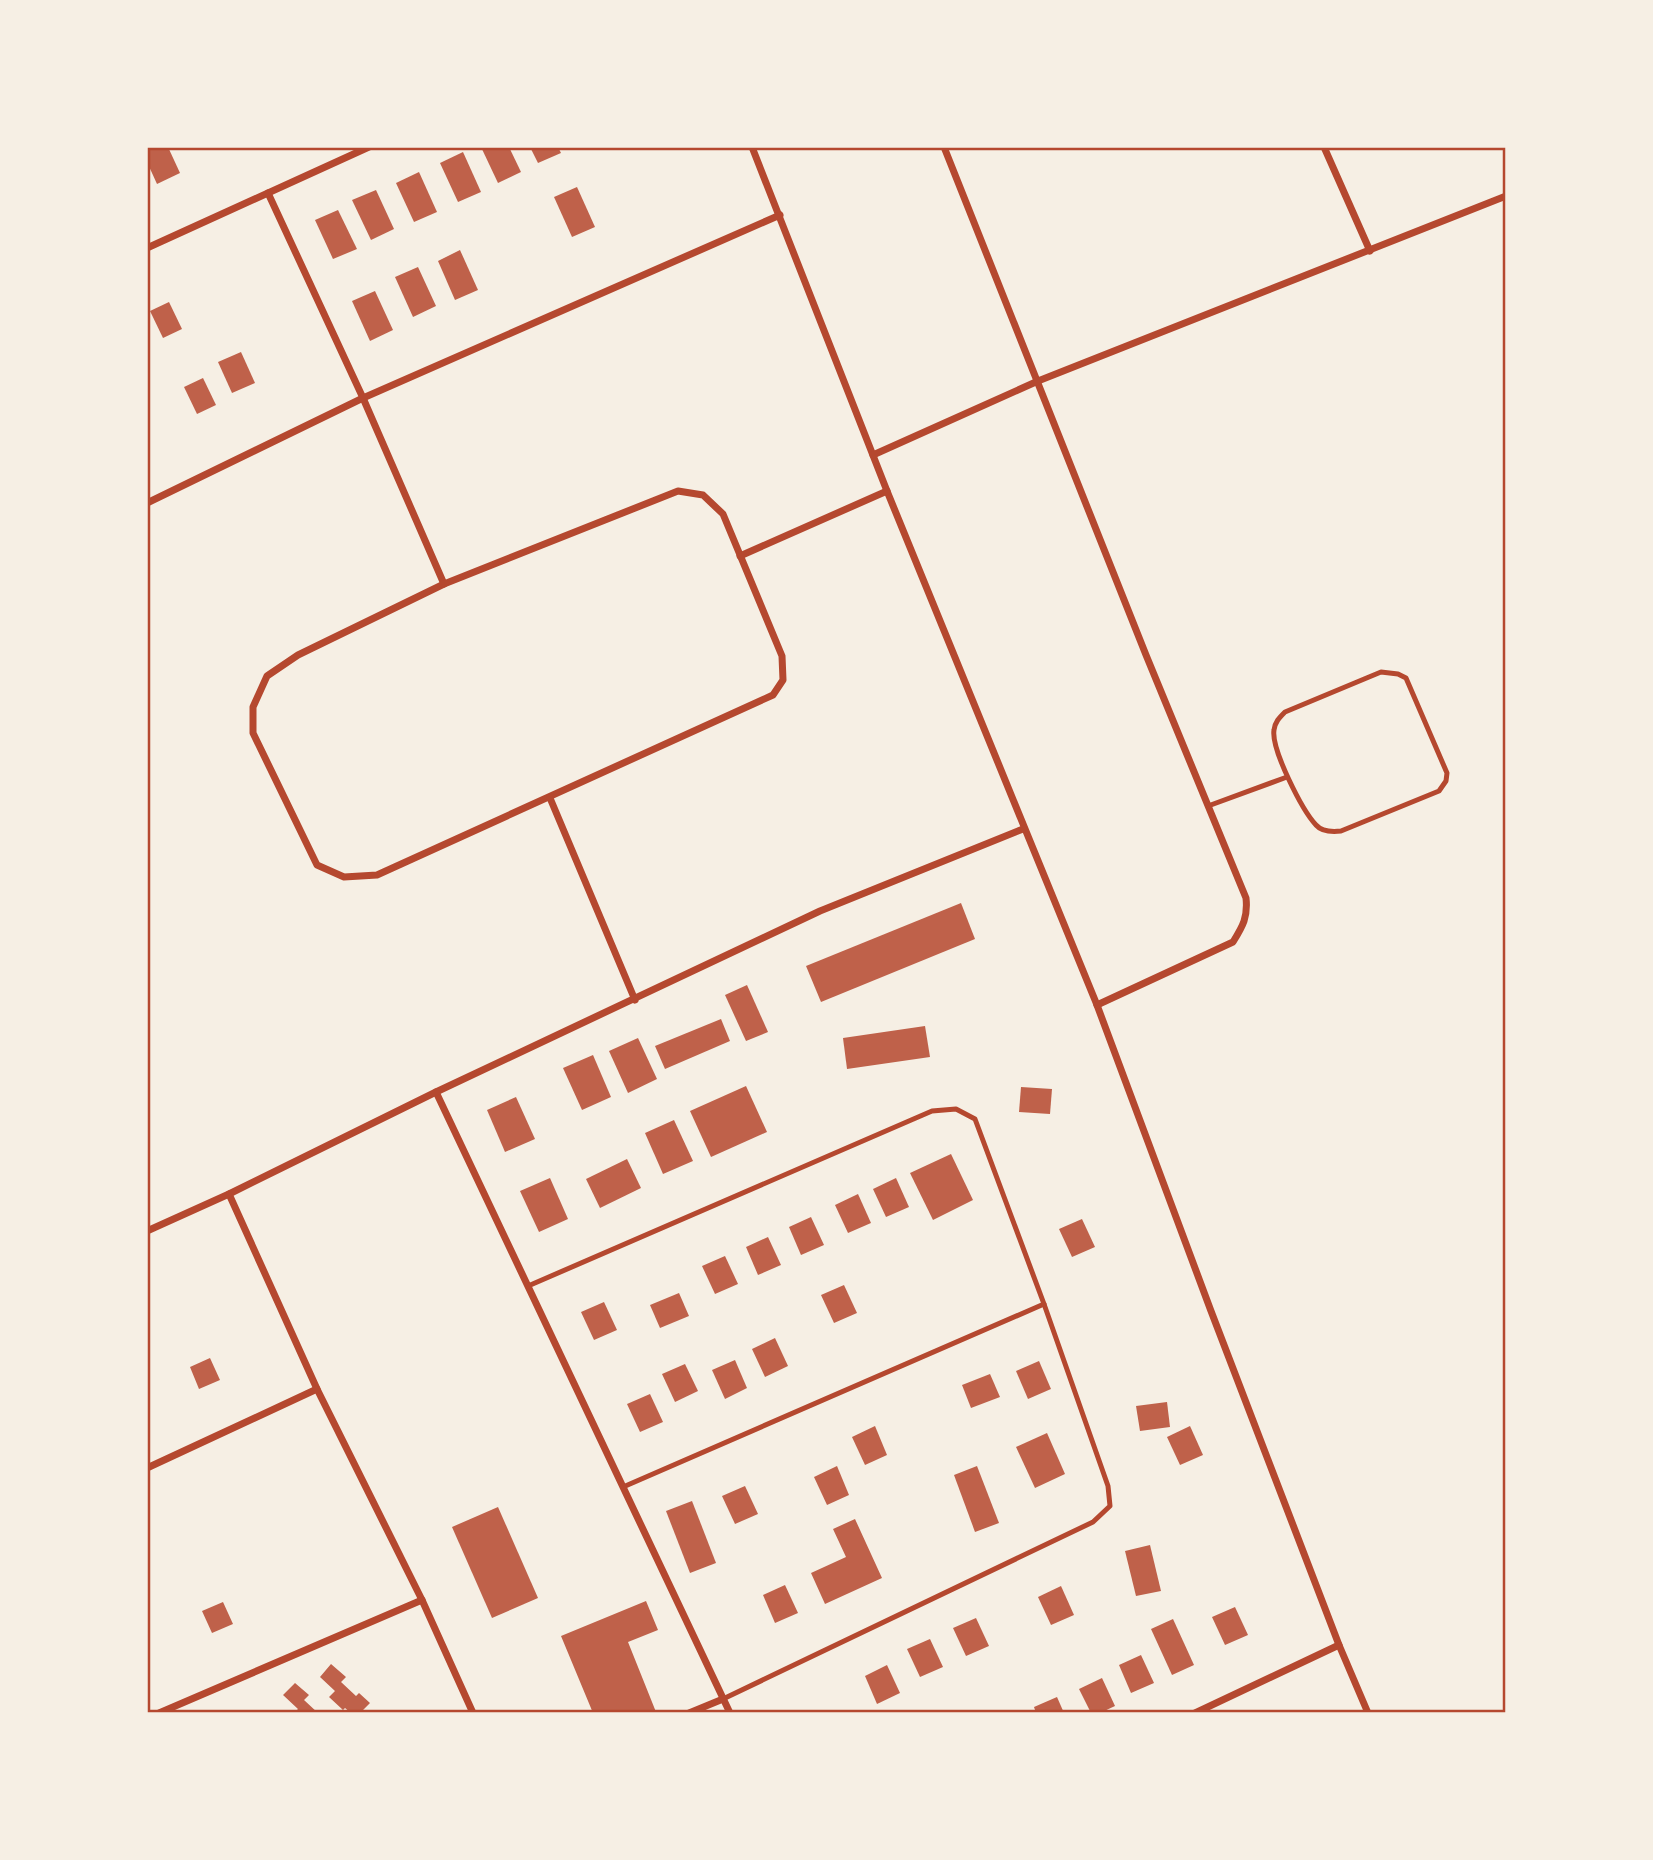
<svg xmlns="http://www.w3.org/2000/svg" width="1653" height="1860" viewBox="0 0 1653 1860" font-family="'DM Sans',sans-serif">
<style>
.building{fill:#bf614a}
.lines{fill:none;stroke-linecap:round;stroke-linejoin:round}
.service{stroke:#b5482f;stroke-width:5}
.minor{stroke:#b5482f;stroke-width:7}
.neatline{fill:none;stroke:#b5482f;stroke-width:2.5}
</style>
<rect width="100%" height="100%" fill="#f6efe4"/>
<g class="building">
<path d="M 147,147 L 168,147 L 180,173 L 157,184 L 147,162 Z"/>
<path d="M 481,147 L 509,147 L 521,172 L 498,183 Z"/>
<path d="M 530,147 L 558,147 L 561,153 L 538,163 Z"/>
<path d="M 463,152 L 481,192 L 458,202 L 440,163 Z"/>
<path d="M 419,172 L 437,212 L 414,222 L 396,183 Z"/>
<path d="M 577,187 L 595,227 L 572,237 L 554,197 Z"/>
<path d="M 376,190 L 394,229 L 371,240 L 352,200 Z"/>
<path d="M 338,210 L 357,249 L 333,259 L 315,220 Z"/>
<path d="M 460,250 L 478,290 L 455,300 L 438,261 Z"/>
<path d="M 418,267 L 436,306 L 413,317 L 395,277 Z"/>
<path d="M 375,291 L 393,330 L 370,341 L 352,301 Z"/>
<path d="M 169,302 L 182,329 L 163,338 L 150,311 Z"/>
<path d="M 241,352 L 255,383 L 232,393 L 218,362 Z"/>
<path d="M 203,378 L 216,405 L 197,414 L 184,387 Z"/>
<path d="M 961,903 L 975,939 L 821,1002 L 806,966 Z"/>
<path d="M 747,985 L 768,1032 L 746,1041 L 725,995 Z"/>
<path d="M 721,1019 L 730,1041 L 665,1069 L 655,1046 Z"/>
<path d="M 925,1026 L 930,1057 L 847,1069 L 843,1038 Z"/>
<path d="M 638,1038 L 657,1079 L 628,1093 L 609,1051 Z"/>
<path d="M 593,1055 L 611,1097 L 582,1110 L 563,1068 Z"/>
<path d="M 746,1086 L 767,1132 L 711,1157 L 690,1111 Z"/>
<path d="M 1021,1087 L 1052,1089 L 1050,1114 L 1019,1112 Z"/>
<path d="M 516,1097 L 535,1139 L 505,1152 L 487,1110 Z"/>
<path d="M 674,1120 L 693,1161 L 663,1174 L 645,1133 Z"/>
<path d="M 951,1154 L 973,1200 L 933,1220 L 910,1173 Z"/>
<path d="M 627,1159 L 641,1188 L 600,1208 L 586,1179 Z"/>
<path d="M 550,1178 L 568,1219 L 539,1232 L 520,1191 Z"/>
<path d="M 896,1178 L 909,1207 L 886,1217 L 873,1189 Z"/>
<path d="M 858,1194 L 871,1223 L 848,1233 L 835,1205 Z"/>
<path d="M 811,1217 L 824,1245 L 801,1255 L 789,1227 Z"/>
<path d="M 1082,1219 L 1095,1247 L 1072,1257 L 1059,1229 Z"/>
<path d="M 768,1237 L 781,1265 L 758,1275 L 746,1247 Z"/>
<path d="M 725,1256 L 738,1284 L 715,1294 L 702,1266 Z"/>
<path d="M 844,1285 L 857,1313 L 834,1323 L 821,1295 Z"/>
<path d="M 679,1293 L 689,1316 L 660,1328 L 650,1305 Z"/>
<path d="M 604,1302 L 617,1330 L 594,1340 L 581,1312 Z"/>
<path d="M 775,1338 L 788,1366 L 765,1377 L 752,1349 Z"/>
<path d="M 210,1358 L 220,1380 L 199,1389 L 190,1367 Z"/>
<path d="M 735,1360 L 747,1388 L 725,1399 L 712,1370 Z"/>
<path d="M 1039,1361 L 1051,1389 L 1028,1399 L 1016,1371 Z"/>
<path d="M 685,1364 L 698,1391 L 675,1402 L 662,1374 Z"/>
<path d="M 990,1374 L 1000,1397 L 971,1408 L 962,1385 Z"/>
<path d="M 650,1394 L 663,1422 L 640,1432 L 627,1404 Z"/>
<path d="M 1167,1402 L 1170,1427 L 1140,1431 L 1136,1406 Z"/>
<path d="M 875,1426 L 887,1455 L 865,1465 L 852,1437 Z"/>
<path d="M 1190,1426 L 1203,1455 L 1180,1465 L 1167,1437 Z"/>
<path d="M 1047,1433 L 1065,1474 L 1035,1488 L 1016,1447 Z"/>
<path d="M 837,1466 L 849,1495 L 827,1505 L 814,1477 Z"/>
<path d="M 977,1466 L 999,1523 L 975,1532 L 954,1475 Z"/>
<path d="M 745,1486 L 758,1514 L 735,1524 L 722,1496 Z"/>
<path d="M 692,1501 L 716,1563 L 690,1573 L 666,1511 Z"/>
<path d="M 498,1507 L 538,1598 L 492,1618 L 452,1527 Z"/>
<path d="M 855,1519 L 882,1578 L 825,1604 L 811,1573 L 846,1557 L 833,1529 Z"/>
<path d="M 1150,1545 L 1161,1591 L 1136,1596 L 1125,1551 Z"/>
<path d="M 785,1585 L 798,1613 L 775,1623 L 763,1595 Z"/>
<path d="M 1061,1586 L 1074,1615 L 1051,1625 L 1038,1597 Z"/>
<path d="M 646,1601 L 658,1630 L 628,1642 L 656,1712 L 593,1713 L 561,1636 Z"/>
<path d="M 223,1602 L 233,1624 L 212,1633 L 202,1611 Z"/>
<path d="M 1235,1607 L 1248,1635 L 1225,1645 L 1212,1617 Z"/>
<path d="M 976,1618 L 989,1646 L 966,1656 L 953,1628 Z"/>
<path d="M 1173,1619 L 1194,1665 L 1172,1675 L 1151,1629 Z"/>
<path d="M 930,1639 L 943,1667 L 920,1677 L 907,1649 Z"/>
<path d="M 1141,1655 L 1154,1683 L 1131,1693 L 1119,1665 Z"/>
<path d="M 331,1664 L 346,1677 L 341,1682 L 356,1696 L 359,1693 L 370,1703 L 360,1713 L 351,1713 L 345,1708 L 343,1710 L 329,1697 L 335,1691 L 320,1677 Z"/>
<path d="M 887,1665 L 900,1693 L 877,1704 L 865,1676 Z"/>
<path d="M 1102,1678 L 1115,1706 L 1100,1713 L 1091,1713 L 1079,1689 Z"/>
<path d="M 295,1683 L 309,1695 L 304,1700 L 318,1713 L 294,1713 L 298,1709 L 283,1695 Z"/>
<path d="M 1057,1697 L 1064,1713 L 1036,1713 L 1034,1707 Z"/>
</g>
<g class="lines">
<g class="service">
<path d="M 1381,672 L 1398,674 L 1406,678 L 1447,773 L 1446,781 L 1439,791 L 1341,831 C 1332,832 1322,832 1316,825 C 1302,810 1271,749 1274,730 C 1275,722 1279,718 1285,712 Z"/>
<path d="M 1208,806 L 1287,777"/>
<path d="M 528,1286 L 932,1111 L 956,1109 L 975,1119 L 1044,1304 L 1108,1486 L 1110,1506 L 1093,1522 L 723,1699"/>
<path d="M 623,1487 L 1044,1304"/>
</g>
<g class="minor">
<path d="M 752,147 L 887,491 L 1097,1005 L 1211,1311 L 1339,1645 L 1368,1713"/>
<path d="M 944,147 L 1146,655 L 1246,898 C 1248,917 1243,926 1233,942 L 1097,1005"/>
<path d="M 1324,147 L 1370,251"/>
<path d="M 268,193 L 363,398 L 444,584"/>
<path d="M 147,248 L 369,147"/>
<path d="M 873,455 L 1038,381 L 1506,196"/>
<path d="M 678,491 L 703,495 L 723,514 L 782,656 L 783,680 L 773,695 L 377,875 L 344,877 L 317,865 L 253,733 L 253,707 L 267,676 L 298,655 L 444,584 Z"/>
<path d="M 147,503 L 363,398 L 780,215"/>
<path d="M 740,556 L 887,491"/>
<path d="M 550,798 L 635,1000"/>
<path d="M 436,1092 L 730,1713"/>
<path d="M 229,1194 L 317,1389 L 422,1600 L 473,1713"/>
<path d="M 147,1231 L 229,1194 L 436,1092 L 820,911 L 1023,829"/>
<path d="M 147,1468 L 317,1389"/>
<path d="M 159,1713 L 422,1600"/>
<path d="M 689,1713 L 723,1699"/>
<path d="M 1195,1713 L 1339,1645"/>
</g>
</g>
<rect width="1653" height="1860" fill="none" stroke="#f6efe4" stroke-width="298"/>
<rect x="149" y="149" width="1355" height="1562" class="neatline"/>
</svg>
